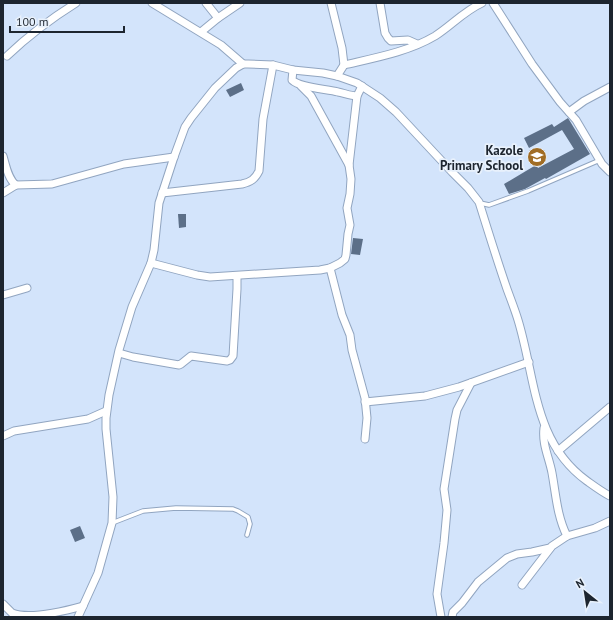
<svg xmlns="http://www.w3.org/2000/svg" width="613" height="620" viewBox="0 0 613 620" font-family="'PT Sans',sans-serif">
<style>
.building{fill:#5c6f88}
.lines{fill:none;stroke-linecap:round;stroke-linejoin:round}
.lane-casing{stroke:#91a5c0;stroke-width:5.5}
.street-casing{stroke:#91a5c0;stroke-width:9}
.lane{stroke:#fff;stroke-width:3.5}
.street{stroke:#fff;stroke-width:7}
.labels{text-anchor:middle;stroke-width:3.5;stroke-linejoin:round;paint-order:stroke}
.poi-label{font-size:13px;font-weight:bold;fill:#1d252f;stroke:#e8f1fc;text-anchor:end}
</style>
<rect width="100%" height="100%" fill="#d3e4fb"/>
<g class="building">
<path d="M 241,83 L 244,90 L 230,97 L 226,90 Z"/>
<path d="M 568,118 L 590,154 L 546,179 L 545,178 L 525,189 L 509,194 L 504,184 L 536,165 L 538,168 L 574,149 L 562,130 L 529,148 L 524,138 L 552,124 L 554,127 Z"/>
<path d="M 178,214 L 186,214 L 186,227 L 179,228 Z"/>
<path d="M 353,238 L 363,239 L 360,255 L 351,254 Z"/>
<path d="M 80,526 L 85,538 L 75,542 L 70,530 Z"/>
</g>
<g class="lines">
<g class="lane-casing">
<g id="lane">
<path d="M 480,203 L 489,205 L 528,191 L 600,160"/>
<path d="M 112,523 L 143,511 L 176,508 L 233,509 L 238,511 L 248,517 L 250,524 L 247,535"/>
</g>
</g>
<g class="street-casing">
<g id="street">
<path d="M 152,3 L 221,45 L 243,64"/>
<path d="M 206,3 L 218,18"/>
<path d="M 331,3 L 342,48 L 344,65"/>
<path d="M 380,3 L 385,33 L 388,38 L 391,41 L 408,40 L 417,44"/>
<path d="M 493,3 L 532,64 L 560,102 L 576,120 L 602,164 L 610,172"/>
<path d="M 201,32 L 218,18 L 240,3"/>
<path d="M 7,56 C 28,36 52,18 76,3"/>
<path d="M 293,70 L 292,80 C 300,88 327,89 338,92 C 344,93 350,96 357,96"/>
<path d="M 337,76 L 344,65 C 374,58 408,52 435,36 C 451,26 464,11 482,3"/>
<path d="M 301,86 L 311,96 L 349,165"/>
<path d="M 569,112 L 584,101 L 610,87"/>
<path d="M 3,156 C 6,166 8,179 16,185"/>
<path d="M 3,193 L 16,185 L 52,184 L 124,164 L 174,157"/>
<path d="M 162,193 L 242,184 C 251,182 255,179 259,171 L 263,119 L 273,65"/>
<path d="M 151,263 L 197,275 L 210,277 L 320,270 L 330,268 L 340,263 L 345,259 L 346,255 L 348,234 L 350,225 L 347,208 L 350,194 L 351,179 L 349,165 L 357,96 L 362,86"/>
<path d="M 330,268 L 342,315 L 350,335 L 352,350 L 365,398 L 367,418 L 365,439"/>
<path d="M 3,295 L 27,288"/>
<path d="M 119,353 L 133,357 L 179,365 L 181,364 L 191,356 L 227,361 L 230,360 L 233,356 L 237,289 L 237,276"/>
<path d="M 365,402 L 425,396 L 459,387 L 529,362"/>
<path d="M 544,428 C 542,445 549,457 552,473 C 556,495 557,516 567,536"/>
<path d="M 3,436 L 14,431 L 88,419 L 106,411"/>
<path d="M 558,451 L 610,407"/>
<path d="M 522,585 L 552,546 L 567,536 L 595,528 L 610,521"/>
<path d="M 3,604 C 6,607 9,610 12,613 C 30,620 65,611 83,606"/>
<path d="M 78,617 L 98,573 L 112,523 L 113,497 L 106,429 L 106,418 L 109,395 L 119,350 L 132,307 L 151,263 L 154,250 L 159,203 L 174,157 L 185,127 L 191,118 L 215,88 L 236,68 L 243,64 L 248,64 L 273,65 L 293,70 L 323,73 L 337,76 L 357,83 L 380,98 L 396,112 L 452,172 L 468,188 L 479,202 C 488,231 497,260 507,289 C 511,300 515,310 518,320 C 536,379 533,442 587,481 C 594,486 602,492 610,496"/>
<path d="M 441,617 L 437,594 L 444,543 L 447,510 L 444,489 L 455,419 L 457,410 L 471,383"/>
<path d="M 452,617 L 453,612 L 462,603 L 478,582 L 507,558 L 517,554 L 532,552 L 550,548"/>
</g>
</g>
<use href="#lane" class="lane"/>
<use href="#street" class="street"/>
</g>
<defs>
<g id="school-disc" transform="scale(1)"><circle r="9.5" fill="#a16d25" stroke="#e8f1fc"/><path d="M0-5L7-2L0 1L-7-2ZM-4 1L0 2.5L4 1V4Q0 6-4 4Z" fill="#fff"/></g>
</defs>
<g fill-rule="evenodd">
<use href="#school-disc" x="537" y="157"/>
</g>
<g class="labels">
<g class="poi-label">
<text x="523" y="155">Kazole<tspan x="523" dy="15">Primary School</tspan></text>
</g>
</g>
<rect width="613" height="620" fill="none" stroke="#1d252f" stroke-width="8"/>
<g transform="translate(585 592) rotate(330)" stroke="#e8f1fc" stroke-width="3" paint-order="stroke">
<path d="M0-3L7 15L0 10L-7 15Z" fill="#1d252f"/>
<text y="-6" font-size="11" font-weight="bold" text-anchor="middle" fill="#1d252f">N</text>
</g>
<path d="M10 26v6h114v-6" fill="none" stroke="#1d252f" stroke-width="2"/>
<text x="16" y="26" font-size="12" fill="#1d252f" stroke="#e8f1fc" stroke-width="3" paint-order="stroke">100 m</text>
</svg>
